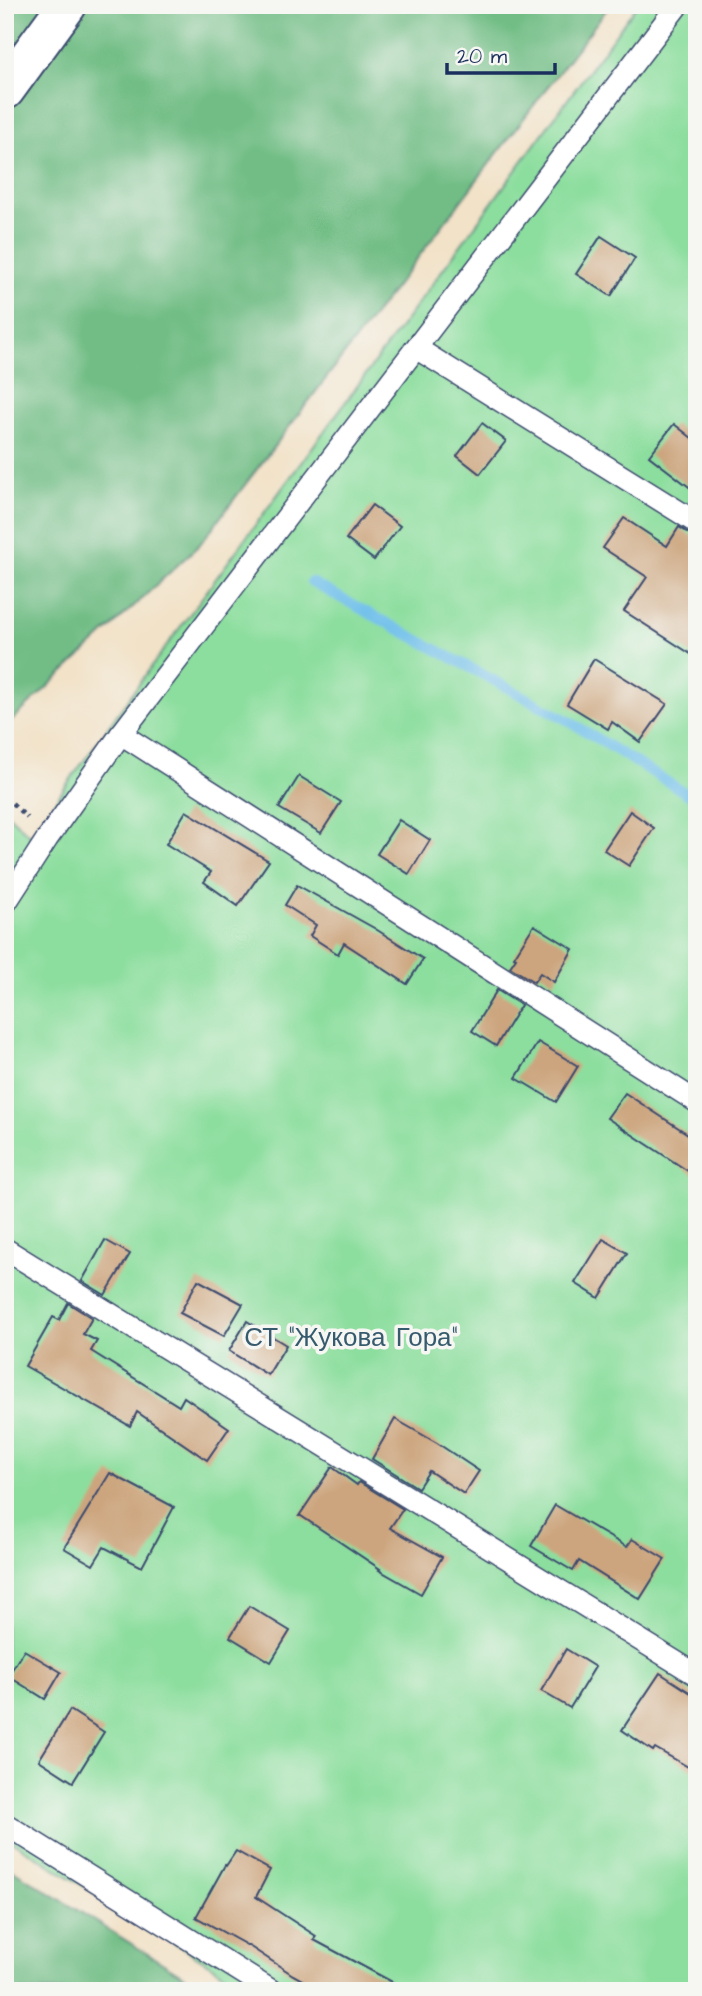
<svg xmlns="http://www.w3.org/2000/svg" width="702" height="1996" viewBox="0 0 702 1996" font-family="'Architects Daughter',sans-serif">
<style>
.green{fill:#8cde9e;stroke:#54867e;stroke-width:2}
.forest{fill:#71bd85;stroke:#467672;stroke-width:2}
.lines{fill:none;stroke-linecap:round;stroke-linejoin:round}
.stream{stroke:#71c0eb;stroke-width:10}
.building{fill:#cca57e}
.service-casing{stroke:#3b4a6e;stroke-width:24}
.minor-casing{stroke:#3b4a6e;stroke-width:42}
.path{stroke:#3b4a6e;stroke-width:4.5;stroke-dasharray:5 5;stroke-linecap:butt}
.service{stroke:#fff;stroke-width:21}
.minor{stroke:#fff;stroke-width:38}
.labels{text-anchor:middle;stroke-width:7;stroke-linejoin:round;paint-order:stroke}
.park-label{font-size:26px;fill:#375b6e;stroke:#f6f6f2}
</style>
<rect width="100%" height="100%" fill="#f6f6f2"/>
<filter id="ink" filterUnits="userSpaceOnUse"><feTurbulence type="fractalNoise" baseFrequency=".0143" numOctaves="2"/><feDisplacementMap in="SourceGraphic" scale="14" xChannelSelector="R" yChannelSelector="G"/><feConvolveMatrix kernelMatrix="1 2 1 2 8 2 1 2 1" color-interpolation-filters="sRGB"/></filter>
<filter id="wash" filterUnits="userSpaceOnUse"><feTurbulence type="fractalNoise" baseFrequency=".00686" numOctaves="4" result="noise"/><feDisplacementMap in="SourceGraphic" scale="28" xChannelSelector="R" yChannelSelector="G"/><feGaussianBlur stdDeviation="1.57" result="paint"/><feColorMatrix in="noise" values="0 0 0 0 0 0 0 0 0 0 0 0 0 0 0 0 0 1.4 0 .05"/><feComposite in="paint" operator="in"/></filter>
<g filter="url(#wash)">
<rect width="100%" height="100%" fill="#f2e2c8"/>
<path class="green" d="M 637,5 L 697,5 L 697,1991 L 252,1991 L 5,1837 L 5,811 L 30,836 L 154,663 Z"/>
<g class="forest">
<path d="M 5,5 L 610,5 L 200,544 L 5,727 Z"/>
<path d="M 5,1865 L 207,1991 L 5,1991 Z"/>
</g>
<g class="lines">
<path class="stream" d="M 311,582 L 567,720 L 697,800"/>
</g>
<g id="blocks">
<g class="building">
<path d="M 601,236 L 635,258 L 611,296 L 576,274 Z"/>
<path d="M 482,423 L 506,441 L 480,474 L 457,456 Z"/>
<path d="M 674,424 L 697,442 L 697,493 L 649,456 Z"/>
<path d="M 372,505 L 400,526 L 374,560 L 346,539 Z"/>
<path d="M 624,518 L 667,546 L 679,527 L 697,539 L 697,658 L 624,611 L 647,577 L 603,548 Z"/>
<path d="M 594,659 L 667,704 L 640,742 L 612,722 L 608,729 L 567,704 Z"/>
<path d="M 299,776 L 341,802 L 321,833 L 279,808 Z"/>
<path d="M 186,811 L 269,861 L 238,906 L 204,882 L 211,872 L 166,844 Z"/>
<path d="M 630,811 L 654,828 L 629,866 L 604,850 Z"/>
<path d="M 399,820 L 430,840 L 409,874 L 377,854 Z"/>
<path d="M 297,885 L 374,928 L 423,959 L 407,984 L 344,943 L 338,954 L 310,936 L 316,925 L 285,905 Z"/>
<path d="M 534,925 L 573,949 L 554,982 L 540,973 L 534,982 L 510,967 L 516,958 L 514,957 Z"/>
<path d="M 497,990 L 521,1005 L 496,1046 L 472,1031 Z"/>
<path d="M 538,1042 L 578,1066 L 556,1102 L 516,1078 Z"/>
<path d="M 625,1093 L 697,1140 L 697,1177 L 607,1118 Z"/>
<path d="M 603,1239 L 627,1253 L 599,1298 L 575,1283 Z"/>
<path d="M 105,1240 L 130,1254 L 105,1295 L 82,1281 Z"/>
<path d="M 198,1280 L 243,1304 L 224,1336 L 180,1313 Z"/>
<path d="M 68,1303 L 92,1318 L 83,1334 L 97,1341 L 91,1351 L 179,1406 L 184,1397 L 229,1428 L 207,1460 L 137,1412 L 130,1426 L 25,1366 L 53,1317 L 59,1320 Z"/>
<path d="M 247,1321 L 286,1345 L 268,1375 L 229,1351 Z"/>
<path d="M 395,1419 L 437,1443 L 479,1471 L 464,1494 L 429,1471 L 418,1488 L 372,1459 Z"/>
<path d="M 332,1467 L 357,1485 L 359,1482 L 403,1509 L 390,1528 L 442,1557 L 421,1594 L 379,1570 L 380,1569 L 301,1516 L 299,1516 Z"/>
<path d="M 110,1473 L 174,1507 L 142,1567 L 104,1547 L 93,1565 L 64,1548 Z"/>
<path d="M 555,1505 L 627,1547 L 632,1539 L 665,1559 L 640,1599 L 579,1561 L 573,1571 L 531,1546 Z"/>
<path d="M 249,1606 L 290,1631 L 271,1662 L 230,1637 Z"/>
<path d="M 566,1649 L 595,1667 L 570,1708 L 541,1691 Z"/>
<path d="M 24,1650 L 61,1672 L 45,1699 L 8,1676 Z"/>
<path d="M 660,1673 L 697,1697 L 697,1772 L 655,1748 L 653,1751 L 622,1730 Z"/>
<path d="M 70,1710 L 104,1732 L 73,1782 L 39,1760 Z"/>
<path d="M 236,1851 L 270,1870 L 256,1897 L 316,1936 L 314,1940 L 409,1991 L 322,1991 L 293,1975 L 252,1948 L 196,1917 L 225,1865 L 226,1866 Z"/>
</g>
</g>
</g>
<g filter="url(#ink)">
<use href="#blocks" fill-opacity="0" stroke="#3b4a6e" stroke-width="2"/>
<g class="lines">
<g class="service-casing">
<g id="service">
<path d="M 416,348 L 697,523"/>
<path d="M 121,734 L 697,1102"/>
<path d="M 5,904 L 47,839 L 121,734 L 678,5"/>
<path d="M 5,1249 L 697,1675"/>
<path d="M 5,1824 L 272,1991"/>
</g>
</g>
<g class="minor-casing">
<path id="minor" d="M 5,90 L 67,5"/>
</g>
<path class="path" d="M 5,796 L 27,818"/>
<use href="#service" class="service"/>
<use href="#minor" class="minor"/>
</g>
</g>
<g class="labels">
<g class="park-label">
<text x="351" y="1346">СТ "Жукова Гора"</text>
</g>
</g>
<rect width="702" height="1996" fill="none" stroke="#f6f6f2" stroke-width="28"/>
<path d="M447 63v10h108v-10" fill="none" stroke="#1b2f5e" stroke-width="3.5"/>
<text x="457" y="63" font-size="21" fill="#1b2f5e" stroke="#f6f6f2" stroke-width="5" paint-order="stroke">20 m</text>
</svg>
